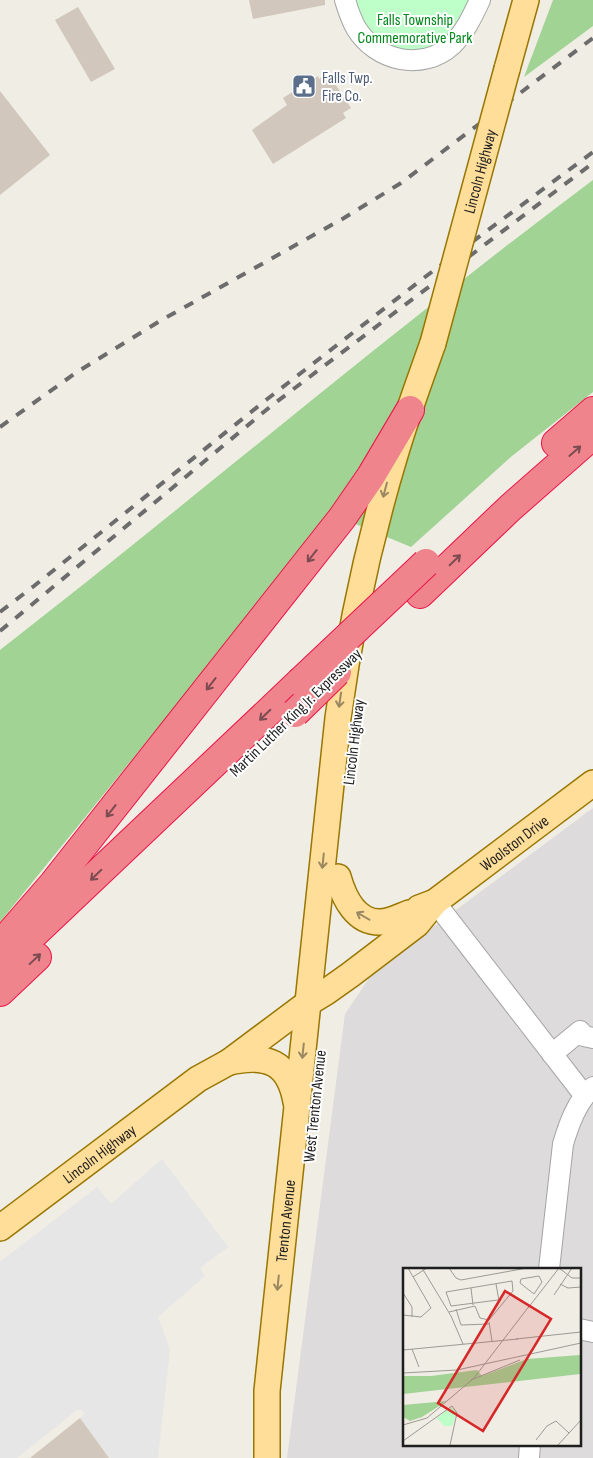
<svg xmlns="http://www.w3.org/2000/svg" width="593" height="1458" viewBox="0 0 593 1458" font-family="'Sofia Sans Condensed',sans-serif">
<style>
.residential{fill:#dddbdb;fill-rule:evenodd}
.forest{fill:#a0d394}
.park{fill:#bdfec9}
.parking{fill:#e6e6e6}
.building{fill:#d1c7bc}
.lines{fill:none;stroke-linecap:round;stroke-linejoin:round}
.minor-casing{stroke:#a5a5a5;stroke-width:22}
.major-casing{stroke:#997600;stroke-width:28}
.highway-casing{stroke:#eb1447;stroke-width:30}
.minor{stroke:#fff;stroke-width:20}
.major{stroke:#ffde9a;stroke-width:25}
.highway{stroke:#ef848d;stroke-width:28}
.rail{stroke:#6c6c6c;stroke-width:4;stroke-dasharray:10 10;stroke-linecap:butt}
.major-bridge-casing{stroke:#997600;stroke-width:28;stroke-linecap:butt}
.highway-bridge-casing{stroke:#eb1447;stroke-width:30;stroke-linecap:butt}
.major-bridge{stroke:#ffde9a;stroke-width:25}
.highway-bridge{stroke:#ef848d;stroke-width:28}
.oneway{stroke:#7c4c50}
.oneway2{stroke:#9a8862}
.labels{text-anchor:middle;stroke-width:4;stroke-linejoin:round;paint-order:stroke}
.park-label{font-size:16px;fill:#01871b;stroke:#fff}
.service-label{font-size:16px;fill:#4e5e75;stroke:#fff;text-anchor:start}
.street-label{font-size:16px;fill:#1e1e1e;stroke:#fff}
.inset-road{fill:none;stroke:#9c9a95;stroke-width:1}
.view{fill:#d62828;fill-opacity:0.15;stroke:#d62828;stroke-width:2.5}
.inset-edge{fill:none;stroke:#1e1e1e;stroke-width:2.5}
</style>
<rect width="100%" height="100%" fill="#f0ede4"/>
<path class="residential" d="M 593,808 L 593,1458 L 287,1458 L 345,1014 L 374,971 ZM 404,1269 L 579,1269 L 579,1444 L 404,1444 Z"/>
<g class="forest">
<path d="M 553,0 L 593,0 L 593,26 L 524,77 Z"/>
<path d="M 593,180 L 593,392 L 512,456 L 411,547 L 329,513 L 208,666 L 0,922 L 0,650 C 199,495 391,331 593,180 Z"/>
</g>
<path class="park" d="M 356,0 L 474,0 L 462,26 L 427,54 L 388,51 L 360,21 Z"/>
<path class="parking" d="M 162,1159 L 228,1247 L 200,1268 L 205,1276 L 158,1317 L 170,1349 L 158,1458 L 109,1458 L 80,1418 L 85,1414 L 82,1410 L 77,1410 L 17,1458 L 0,1458 L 0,1262 L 97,1187 L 111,1204 Z"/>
<g class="building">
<path d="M 249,0 L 325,0 L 325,5 L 253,19 Z"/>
<path d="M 78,7 L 115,69 L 91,82 L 55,20 Z"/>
<path d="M 328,73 L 351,108 L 343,113 L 346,118 L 273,164 L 252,130 L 287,105 L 283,98 L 318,76 L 319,79 Z"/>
<path d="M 0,91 L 50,155 L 0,195 Z"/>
<path d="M 80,1418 L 109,1458 L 30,1458 Z"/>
</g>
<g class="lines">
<g class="minor-casing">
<g id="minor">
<path d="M 345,0 C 348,10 351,19 356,28 C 376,61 422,72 452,45 C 465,32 472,17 480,0"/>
<path d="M 435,902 L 584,1095"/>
<path d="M 552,1054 L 580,1031 L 584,1036 L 593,1038"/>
<path d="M 549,1269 L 563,1144 C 569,1124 577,1101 593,1087"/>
<path d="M 579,1329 L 593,1332"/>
<path d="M 529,1458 L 530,1444"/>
</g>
</g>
<g class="major-casing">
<g id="major">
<path d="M 507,69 L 526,0"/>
<path d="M 338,877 C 344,898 356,924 382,922 C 392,921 401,916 409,913"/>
<path id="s1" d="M 419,908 L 435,902 L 593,783"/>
<path d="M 229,1062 C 266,1054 289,1061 296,1102"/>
<path id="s2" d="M 0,1228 L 198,1079 L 229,1062 L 308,1003 L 326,992 L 350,975 L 417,924 L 435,902"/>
<path id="s3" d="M 267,1458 L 267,1391 L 338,718 C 350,629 369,541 395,455 C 406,417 420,380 433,343"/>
</g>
</g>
<g class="highway-casing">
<g id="highway">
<path d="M 556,443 L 593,411"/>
<path d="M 420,594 L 510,508 L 593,435"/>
<path d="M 0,945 L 53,884 L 342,518 L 371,476 L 410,410"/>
<path d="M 0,966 L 300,682"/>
<path d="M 0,992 L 37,957"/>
</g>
</g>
<use href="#minor" class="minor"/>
<use href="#major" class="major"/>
<use href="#highway" class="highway"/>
<g class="rail">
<path d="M 0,427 L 77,372 L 160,321 L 344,218 L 401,183 L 593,38"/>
<path d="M 0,612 L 34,586 L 266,400 L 425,277 L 593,152"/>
<path d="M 0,631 L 271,406 L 593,163"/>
</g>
<g class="major-bridge-casing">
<g id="major-bridge">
<path id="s4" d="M 433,343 L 507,69"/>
</g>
</g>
<g class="highway-bridge-casing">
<g id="highway-bridge">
<path d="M 300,682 L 426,563"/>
<path d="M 295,713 L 337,672"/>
</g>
</g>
<use href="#major-bridge" class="major-bridge"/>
<use href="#highway-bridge" class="highway-bridge"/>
</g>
<defs><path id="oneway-shaft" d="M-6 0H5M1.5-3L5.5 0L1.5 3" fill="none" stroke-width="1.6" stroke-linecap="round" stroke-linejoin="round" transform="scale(1.25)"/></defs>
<g class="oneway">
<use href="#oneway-shaft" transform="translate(575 451) rotate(-41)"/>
<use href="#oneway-shaft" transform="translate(312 556) rotate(128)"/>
<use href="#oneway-shaft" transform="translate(455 560) rotate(-44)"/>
<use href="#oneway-shaft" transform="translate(211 684) rotate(128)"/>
<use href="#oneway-shaft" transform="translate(265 715) rotate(136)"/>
<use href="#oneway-shaft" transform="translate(111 811) rotate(128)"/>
<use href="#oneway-shaft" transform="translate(96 875) rotate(136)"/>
<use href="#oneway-shaft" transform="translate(35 959) rotate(-43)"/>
</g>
<g class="oneway2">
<use href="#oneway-shaft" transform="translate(385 490) rotate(105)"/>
<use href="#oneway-shaft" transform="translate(340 700) rotate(98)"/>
<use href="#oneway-shaft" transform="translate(323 861) rotate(96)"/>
<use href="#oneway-shaft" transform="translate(363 916) rotate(-150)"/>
<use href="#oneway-shaft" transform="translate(303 1051) rotate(96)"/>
<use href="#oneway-shaft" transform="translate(278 1283) rotate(96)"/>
</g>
<defs>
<g id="civic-square" transform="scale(1.25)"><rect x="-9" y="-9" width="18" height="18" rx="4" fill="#5c6f8a" stroke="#fff"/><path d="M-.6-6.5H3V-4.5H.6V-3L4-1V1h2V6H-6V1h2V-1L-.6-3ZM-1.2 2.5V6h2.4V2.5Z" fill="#fff"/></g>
</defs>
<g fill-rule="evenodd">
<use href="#civic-square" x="304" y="86"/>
</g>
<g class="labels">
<g class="park-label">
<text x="415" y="25">Falls Township<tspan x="415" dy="18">Commemorative Park</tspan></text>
</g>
<g class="service-label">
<text x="322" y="83">Falls Twp.<tspan x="322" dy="18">Fire Co.</tspan></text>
</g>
<g class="street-label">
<text dy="6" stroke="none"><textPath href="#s4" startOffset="178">Lincoln Highway</textPath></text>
<text transform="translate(295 712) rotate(-44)" y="6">Martin Luther King Jr. Expressway</text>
<text transform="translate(353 742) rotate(-83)" y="6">Lincoln Highway</text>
<text dy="6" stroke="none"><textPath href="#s1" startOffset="116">Woolston Drive</textPath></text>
<text transform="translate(314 1106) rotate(-84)" y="6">West Trenton Avenue</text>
<text dy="6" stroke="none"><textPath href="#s2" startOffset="124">Lincoln Highway</textPath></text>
<text dy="6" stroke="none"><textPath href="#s3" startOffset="238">Trenton Avenue</textPath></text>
</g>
</g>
<g transform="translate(403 1268)">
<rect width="178" height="178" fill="#f0ede4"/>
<path d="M 177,87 L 177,106 L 0,126 L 0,108 L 28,108 L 74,102 L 79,108 L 124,91 ZM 44,133 L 19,149 L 7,153 L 0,149 L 0,137 Z" fill="#a0d394"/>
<path d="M 48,139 L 54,144 L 49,158 L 41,158 L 34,150 Z" fill="#bdfec9"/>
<path class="inset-road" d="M 19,0 L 48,48 L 60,76M 46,0 L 53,10 L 58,12 L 124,0M 156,0 L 169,10 L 178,10M 136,8 L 139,14 L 131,26 L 117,15 L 118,11 ZM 10,9 L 24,0M 93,16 L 96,33M 157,16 L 165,20 L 178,19M 68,20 L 70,37M 0,25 L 9,39 L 9,49M 151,27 L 169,0M 125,40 L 156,0M 53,41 L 58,57 L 86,56M 46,44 L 72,38 L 77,50 L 86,52 L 110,23 L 109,13 L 43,24 L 48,38 L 95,32M 0,47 L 18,49 L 28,40 L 5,0M 86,54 L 89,73M 113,71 L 178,64M 9,81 L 16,99M 0,82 L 115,71M 0,105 L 54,102 L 178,75M 68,112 L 117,92M 0,157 L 24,150 L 71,110 L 127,37M 133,172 L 144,158 L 153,153 L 166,165M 0,173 L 49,138 L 54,145 L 47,177M 155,177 L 178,152"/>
<path class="view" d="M 102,23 L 148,51 L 80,163 L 35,135 Z"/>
<rect width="178" height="178" class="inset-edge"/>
</g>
</svg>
